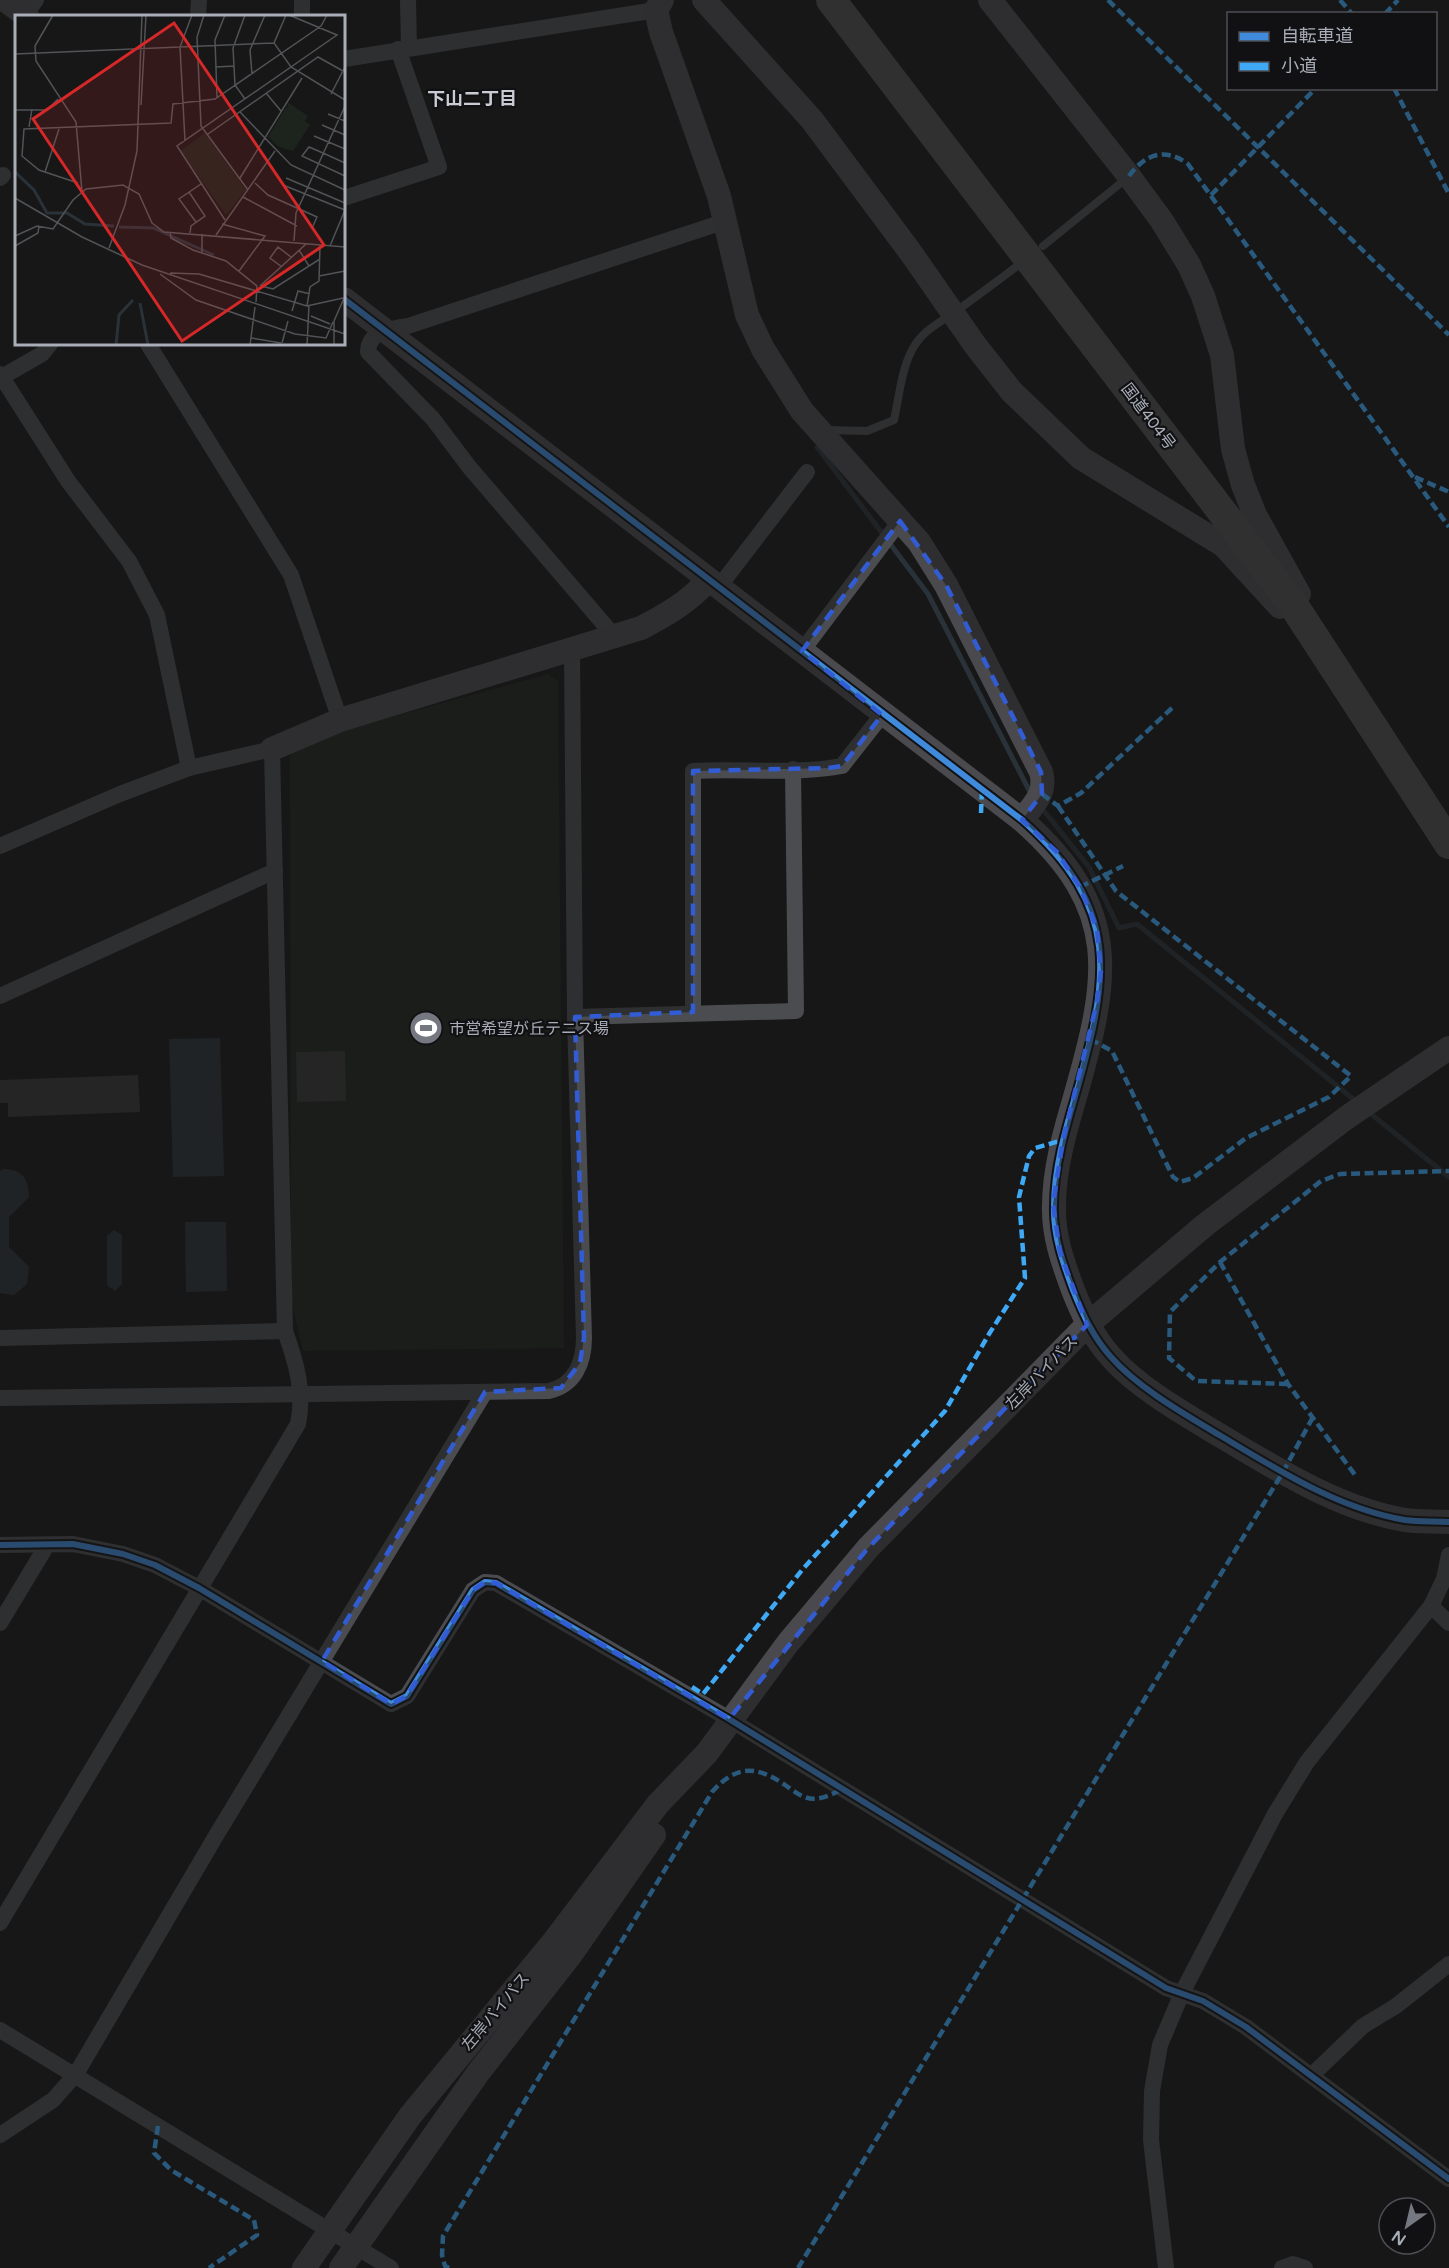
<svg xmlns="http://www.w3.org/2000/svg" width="1449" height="2268" viewBox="0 0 1449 2268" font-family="'Varela Round','Noto Sans JP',sans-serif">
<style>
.green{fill:#1d241e}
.water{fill:#2a3239}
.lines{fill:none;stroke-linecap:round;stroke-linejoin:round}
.stream{stroke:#2a3239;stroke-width:5}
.building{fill:#353536}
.lane{stroke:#4b4c50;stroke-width:8}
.street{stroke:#4b4c50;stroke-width:16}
.secondary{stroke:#4a4a4e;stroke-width:24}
.highway{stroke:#4e4e51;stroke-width:30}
.quiet{stroke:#3fa9f5;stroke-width:4.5;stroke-dasharray:9 4.5;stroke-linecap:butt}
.cycleway-casing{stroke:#111113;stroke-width:10}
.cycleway{stroke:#408adc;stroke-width:6}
.marked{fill:none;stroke:#325cd3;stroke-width:4.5;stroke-dasharray:12 8;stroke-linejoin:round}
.labels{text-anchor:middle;stroke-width:4.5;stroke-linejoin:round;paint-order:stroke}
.street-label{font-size:16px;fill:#a8adb8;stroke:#111113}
.poi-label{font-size:16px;fill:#a8adb8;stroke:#111113;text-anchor:start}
.neighbourhood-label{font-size:18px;font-weight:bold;fill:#c9ccd4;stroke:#111113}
.inset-river{fill:none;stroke:#2a3239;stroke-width:3}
.inset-road{fill:none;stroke:#515357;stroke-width:1.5}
.view{fill:#d62828;fill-opacity:0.15;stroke:#d62828;stroke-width:3}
.inset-edge{fill:none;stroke:#a8adb8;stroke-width:3}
</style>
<rect width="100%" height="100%" fill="#171717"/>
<path class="green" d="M 548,674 L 558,681 L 564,1348 L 303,1351 L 291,1299 L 290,756 L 297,743 Z"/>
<g class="water">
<path d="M 220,1038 L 224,1176 L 173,1177 L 169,1039 Z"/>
<path d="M 3,1169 C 22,1169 29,1179 29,1197 L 9,1217 L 9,1247 L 29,1267 L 27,1284 L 14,1295 L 0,1293 L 0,1171 Z"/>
<path d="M 185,1222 L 226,1222 L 227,1291 L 186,1292 Z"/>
<path d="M 114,1230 L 122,1235 L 122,1284 L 115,1291 L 107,1285 L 107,1236 Z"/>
</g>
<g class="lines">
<g class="stream">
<path d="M 817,447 L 928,594 L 1031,794"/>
<path d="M 1040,806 L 1089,867 L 1119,928 L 1137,924 L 1357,1102"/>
<path d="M 1366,1110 L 1449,1177"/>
</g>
</g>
<g class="building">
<path d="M 345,1051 L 346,1101 L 297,1102 L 296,1052 Z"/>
<path d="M 138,1075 L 140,1112 L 8,1117 L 8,1103 L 0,1103 L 0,1080 Z"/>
</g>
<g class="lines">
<g class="lane">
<path d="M 1043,246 L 1127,178"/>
<path d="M 825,430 L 867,431 L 894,420 C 899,398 901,372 911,352 C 921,331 938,324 955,312 C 976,297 996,282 1016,267"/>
</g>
<g class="street">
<path d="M 408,0 L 409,48"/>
<path d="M 25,15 L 36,0"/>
<path d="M 198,16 L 199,0"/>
<path d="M 302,16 L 302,0"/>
<path d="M 344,59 L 656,10"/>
<path d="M 0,178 L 3,175"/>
<path d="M 344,198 L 439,167 L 398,49"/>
<path d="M 148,344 L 291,575 L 340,720"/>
<path d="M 0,374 L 68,481 L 129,561 L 157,615 L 189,768"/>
<path d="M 0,378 L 42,354 L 50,344"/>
<path d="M 718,588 L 807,472"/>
<path d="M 615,637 L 470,468 L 433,419 L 368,352 C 368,331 393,328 408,326 L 723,222"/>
<path d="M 802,651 L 900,521"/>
<path d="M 0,846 L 120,794 L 189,768 L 272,749 L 285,1331 C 296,1362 305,1392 298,1424 L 0,1923"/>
<path d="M 0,996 L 275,871"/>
<path d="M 693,1012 L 693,771 C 743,768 793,775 842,766 L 882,715"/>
<path d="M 575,1017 L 796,1011 L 793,769"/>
<path d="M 0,1338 L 285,1331"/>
<path d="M 0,1398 L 549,1391 C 575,1385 584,1362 584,1338 L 575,1017 L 572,649"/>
<path d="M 0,1545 L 73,1544 L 123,1554 L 155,1565 L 199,1588 L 391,1704 L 407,1696 L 473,1590 L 485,1582 L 496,1583 L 729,1719 L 1166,1988 L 1203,2001 L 1246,2027 L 1449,2179"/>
<path d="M 1431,1606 L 1449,1623"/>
<path d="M 0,1623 L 47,1545"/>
<path d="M 0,2030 L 391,2268"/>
<path d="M 1312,2075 L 1363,2026 L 1396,2006 L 1449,1964"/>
<path d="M 0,2135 L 53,2100 L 76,2074 L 217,1834 L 485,1392"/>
<path d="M 1166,2268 L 1151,2140 L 1152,2091 L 1160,2045 L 1182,1993 L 1275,1814 L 1307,1762 L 1431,1606 L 1444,1579 L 1449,1555"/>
<path d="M 1282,2268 L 1293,2264 L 1305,2268"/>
</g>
<g class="secondary">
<path d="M 5,0 L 27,16"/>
<path d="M 662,0 L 656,10 L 661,32 L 719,196 L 747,315 L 763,349 L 802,411 L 919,542 L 946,585 L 1041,772 C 1047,793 1034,804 1022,820"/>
<path d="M 704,0 L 812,120 L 911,253 L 975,345 L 1012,392 L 1081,458 L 1223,545 L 1280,607"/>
<path d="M 990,0 L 1129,176 L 1162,221 L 1189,265 L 1203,296 L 1222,355 L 1233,449 L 1243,485 L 1255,515 L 1299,594"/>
<path d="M 344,299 L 1022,820 C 1123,909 1109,978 1075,1097 C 1065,1131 1054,1169 1054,1206 C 1053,1235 1063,1263 1073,1290 C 1083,1315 1093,1337 1111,1357 C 1138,1388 1186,1415 1221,1436 C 1278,1470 1339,1509 1405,1520 C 1419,1522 1435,1521 1449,1522"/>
<path d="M 272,749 L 340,720 L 641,628 C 666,615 689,602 708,580"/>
<path d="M 304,2268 L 410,2116 L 554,1941 L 658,1804 L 707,1753 L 788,1643 L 868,1548 L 1087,1325 L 1205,1225 L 1346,1118 L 1449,1048"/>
<path d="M 341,2268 L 478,2073 L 572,1953 L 654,1835"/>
</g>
<path class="highway" d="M 831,0 L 1294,606 L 1449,844"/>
<g class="quiet">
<path d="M 1108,0 L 1449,335"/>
<path d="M 1340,0 L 1352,14"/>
<path d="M 1385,14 L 1398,0"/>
<path d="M 1394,88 L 1449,194"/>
<path d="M 1129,176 C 1145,154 1165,147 1188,164 L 1449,527"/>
<path d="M 1211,195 L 1316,88"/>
<path d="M 1415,477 L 1449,492"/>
<path d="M 1042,794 L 1058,806 L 1081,793 L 1172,708"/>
<path d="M 1058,806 L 1116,891 L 1351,1076 L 1329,1097 L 1246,1138 L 1193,1178 L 1180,1182 L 1173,1177 L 1112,1051 L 1090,1039"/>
<path d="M 981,813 L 982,790"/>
<path d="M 1080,887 L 1123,866"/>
<path d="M 1220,1262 L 1288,1384 L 1355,1475"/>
<path d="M 1288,1384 L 1196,1381 L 1169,1358 L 1170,1312 L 1220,1262 L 1321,1181 L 1340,1174 L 1449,1171"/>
<path d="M 692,1687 L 703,1694 L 802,1570 L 945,1411 L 989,1334 L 1025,1278 L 1019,1197 L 1029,1156 L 1035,1148 L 1063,1140"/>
<path d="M 158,2126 L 154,2153 L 171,2170 L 254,2220 L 257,2235 L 209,2268"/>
<path d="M 449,2268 L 445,2266 L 442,2255 L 443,2236 L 712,1792 C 736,1765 756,1765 785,1785 C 791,1789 798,1795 805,1797 C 817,1802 830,1795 841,1790"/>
<path d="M 798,2268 L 1283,1472 L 1313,1417"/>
</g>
<g class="cycleway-casing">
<g id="cycleway">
<path d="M 344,299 L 1022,820 C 1123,909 1109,978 1075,1097 C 1065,1131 1054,1169 1054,1206 C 1053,1235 1063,1263 1073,1290 C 1083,1315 1093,1337 1111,1357 C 1138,1388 1186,1415 1221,1436 C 1278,1470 1339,1509 1405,1520 C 1419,1522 1435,1521 1449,1522"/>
<path d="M 0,1545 L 73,1544 L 123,1554 L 155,1565 L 199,1588 L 391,1704 L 407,1696 L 473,1590 L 485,1582 L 496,1583 L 729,1719 L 1166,1988 L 1203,2001 L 1246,2027 L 1449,2179"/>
</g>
</g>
<use href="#cycleway" class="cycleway"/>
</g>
<path d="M0 0H1449V2268H0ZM 900,521 L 946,585 L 1041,772 L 1042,794 L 1022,820 L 1057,852 L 1080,887 L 1097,929 L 1101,971 L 1097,1002 L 1063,1140 L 1053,1204 L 1060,1252 L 1087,1325 L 868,1548 L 729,1719 L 496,1583 L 485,1582 L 473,1590 L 407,1696 L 391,1704 L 322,1661 L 485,1392 L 561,1388 L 580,1363 L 584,1338 L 575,1017 L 693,1012 L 693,771 L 828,768 L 842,766 L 882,715 L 802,651 Z" fill="#171717" fill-opacity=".55" fill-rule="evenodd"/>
<path class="marked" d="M 900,521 L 946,585 L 1041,772 L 1042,794 L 1022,820 L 1057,852 L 1080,887 L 1097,929 L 1101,971 L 1097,1002 L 1063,1140 L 1053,1204 L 1060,1252 L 1087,1325 L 868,1548 L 729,1719 L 496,1583 L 485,1582 L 473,1590 L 407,1696 L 391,1704 L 322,1661 L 485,1392 L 561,1388 L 580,1363 L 584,1338 L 575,1017 L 693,1012 L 693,771 L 828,768 L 842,766 L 882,715 L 802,651 Z"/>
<defs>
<g id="stadium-disc" transform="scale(1.725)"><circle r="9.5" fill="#757880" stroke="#111113"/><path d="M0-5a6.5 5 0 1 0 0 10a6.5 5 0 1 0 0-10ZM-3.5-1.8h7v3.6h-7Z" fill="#fff"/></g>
</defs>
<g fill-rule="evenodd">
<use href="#stadium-disc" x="426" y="1028"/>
</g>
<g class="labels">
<g class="street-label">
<text transform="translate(1149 416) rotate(53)" y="6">国道404号</text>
<text transform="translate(1041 1372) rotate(-46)" y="6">左岸バイパス</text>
<text transform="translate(495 2011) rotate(-50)" y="6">左岸バイパス</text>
</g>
<g class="poi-label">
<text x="449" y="1034">市営希望が丘テニス場</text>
</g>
<g class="neighbourhood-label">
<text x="472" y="105">下山二丁目</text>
</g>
</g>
<g transform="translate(15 15)">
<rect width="330" height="330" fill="#171717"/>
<path d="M 274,88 L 293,101 L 290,106 L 295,110 L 278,136 L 264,132 L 253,122 ZM 190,118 L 231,175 L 211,200 L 165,136 Z" fill="#1d241e"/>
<path class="inset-river" d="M 0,157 L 19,175 L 32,198 L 52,198 L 70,209 L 99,211M 104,212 L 138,213 L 199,240M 125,288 L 133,330M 101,330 L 104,300 L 118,285"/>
<path class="inset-road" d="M 38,0 L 20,31 L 21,46 L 61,107 L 67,177M 189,0 L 182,22 L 186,111 L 233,175M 271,0 L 259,28 L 276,52 L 330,85M 0,39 L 259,28M 201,52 L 219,51M 237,59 L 235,35 L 250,0M 251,78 L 266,96M 316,79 L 330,52M 202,82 L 200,25 L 210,0M 230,84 L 220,70 L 218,33 L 230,0M 126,90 L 131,0M 0,95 L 32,95 L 43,84M 225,97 L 276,150 L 330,175M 313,99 L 330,106M 307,110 L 330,120M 14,112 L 17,94M 193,119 L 303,42 L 328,56M 299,121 L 330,134M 170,126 L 165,32 L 177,0M 308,138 L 294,132 L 287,141 L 330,161M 308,138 L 330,148M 30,157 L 44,114M 225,163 L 287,63M 271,163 L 330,188M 63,168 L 24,155 L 7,141 L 9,114 L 156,108 L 158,89 L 200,84 L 306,11 L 312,0M 240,168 L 253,180 L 302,202 L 297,213M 268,170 L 330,195 L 315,231M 174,177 L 190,201 L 176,211 L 175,218M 228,182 L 282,211M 0,183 L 67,222 L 127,250 L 330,319M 210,205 L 162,131 L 322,20 L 274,0M 181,207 L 164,184 L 186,169M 207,209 L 250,221 L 224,256M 155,217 L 156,223 L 178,235 L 211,246 L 242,271 L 241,287M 201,220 L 260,136M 0,221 L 22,211 L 38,214 L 58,185 L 71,174 L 108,170 L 124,179 L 137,208 L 149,217 L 330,232M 279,226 L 281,198 L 330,91M 0,231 L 23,218 L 24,211M 94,233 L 110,190 L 122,136 L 127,0M 284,235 L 294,251M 187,239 L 187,219M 267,252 L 255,243 L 263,232 L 276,242M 155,258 L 184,259 L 292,291 L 328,283M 145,259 L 181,285 L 280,319 L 311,323 L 318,307M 304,261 L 330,256M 245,271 L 291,229M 246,271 L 258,274 L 305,244M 292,291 L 295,272 L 304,266 L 305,230M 277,296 L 283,276 L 295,279M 296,301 L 315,309M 236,323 L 266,328M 267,328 L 273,306M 235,330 L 240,292M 292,330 L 294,290M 319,330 L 319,306 L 330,281"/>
<path class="view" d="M 159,8 L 309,230 L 167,326 L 18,104 Z"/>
<rect width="330" height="330" class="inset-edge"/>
</g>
<rect x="1227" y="12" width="210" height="78" fill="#111113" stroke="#4d4f55" stroke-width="1.5"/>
<rect x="1239" y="32" width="30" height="9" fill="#408adc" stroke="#4d4f55" stroke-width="1.5"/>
<text x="1281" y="42" font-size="18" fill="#a8adb8">自転車道</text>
<rect x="1239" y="62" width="30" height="9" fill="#3fa9f5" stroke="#4d4f55" stroke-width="1.5"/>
<text x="1281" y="72" font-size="18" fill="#a8adb8">小道</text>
<g transform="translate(1407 2226) rotate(214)"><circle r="28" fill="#111113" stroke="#4d4f55" stroke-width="1.5"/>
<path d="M0-4.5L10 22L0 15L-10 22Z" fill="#757880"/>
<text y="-9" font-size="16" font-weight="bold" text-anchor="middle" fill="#a8adb8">N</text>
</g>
</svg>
